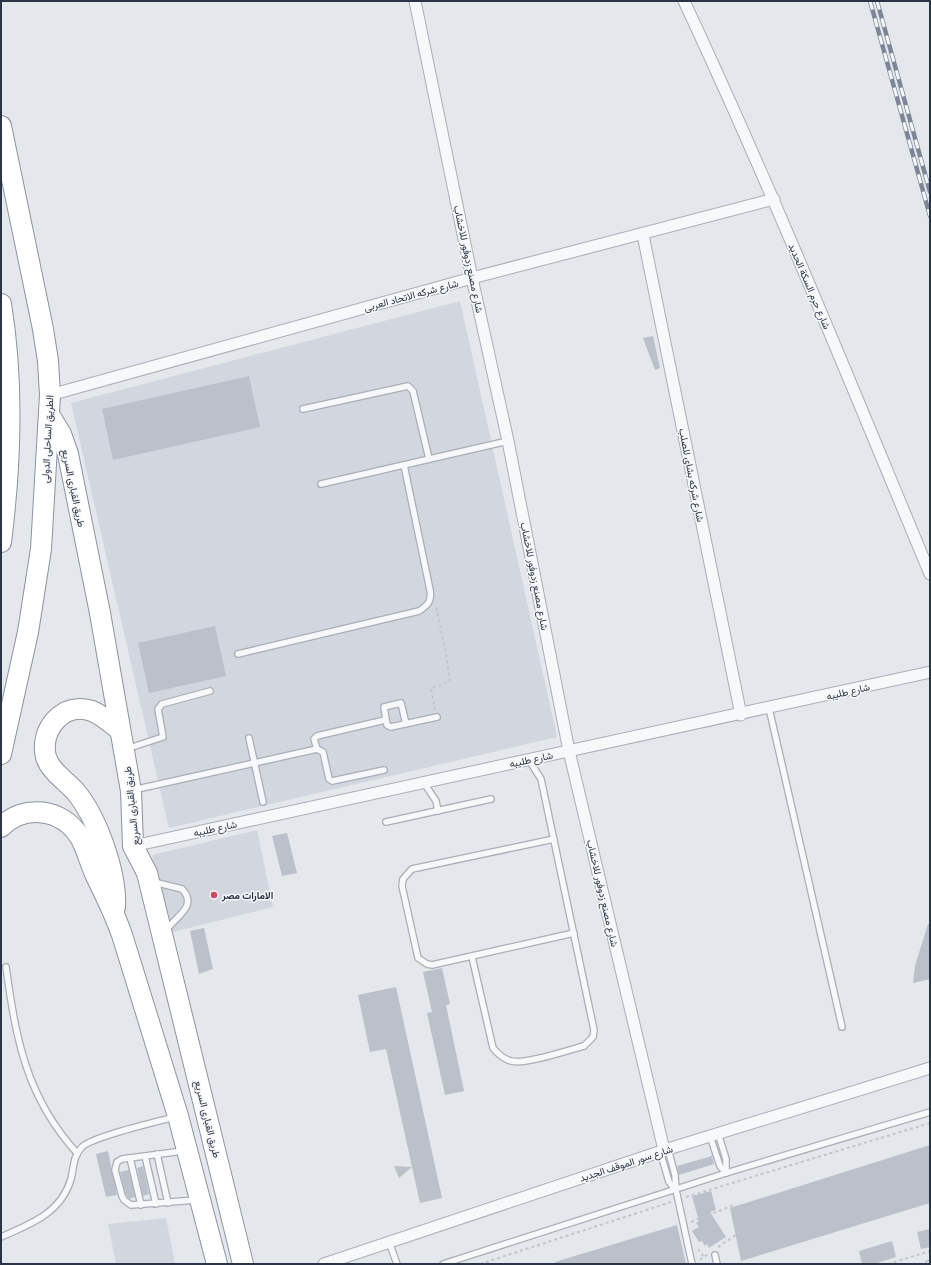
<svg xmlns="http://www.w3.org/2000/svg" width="931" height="1265" viewBox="0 0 931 1265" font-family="Signika,Vazirmatn,sans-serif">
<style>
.built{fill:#d2d6de}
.building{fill:#bbc0ca}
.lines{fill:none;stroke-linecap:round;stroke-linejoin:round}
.lane-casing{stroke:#a9aeb7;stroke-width:8}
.street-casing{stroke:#a9aeb7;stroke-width:13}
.highway-casing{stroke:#8b94a3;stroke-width:22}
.path{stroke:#c2c5cb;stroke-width:2;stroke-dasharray:3 3;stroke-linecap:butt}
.lane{stroke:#f7f8fa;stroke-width:5.5}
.street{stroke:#f7f8fa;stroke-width:11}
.highway{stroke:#fff;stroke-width:20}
.rail-casing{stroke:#7d8696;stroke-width:4.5}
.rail{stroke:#f4f6f9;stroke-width:3;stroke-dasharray:9;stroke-linecap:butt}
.poi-dot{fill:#d1495b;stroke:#f4f6f9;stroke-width:1.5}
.labels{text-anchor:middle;stroke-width:3;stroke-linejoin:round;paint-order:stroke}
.street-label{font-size:10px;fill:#2b3445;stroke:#f4f6f9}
.poi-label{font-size:10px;font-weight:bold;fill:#2b3445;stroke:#f4f6f9;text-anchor:start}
</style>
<rect width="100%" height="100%" fill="#e4e7ec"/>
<g class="built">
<path d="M 460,301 L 557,737 L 169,828 L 71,403 Z"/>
<path d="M 257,830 L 273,907 L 169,933 L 152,855 Z"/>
<path d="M 166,1218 L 175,1264 L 116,1264 L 108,1224 Z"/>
</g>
<g class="building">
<path d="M 653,336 L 660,368 L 655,370 L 643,338 Z"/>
<path d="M 249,376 L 260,427 L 113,460 L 102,409 Z"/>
<path d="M 215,626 L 226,676 L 149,693 L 138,643 Z"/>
<path d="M 287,833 L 297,873 L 282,876 L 272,836 Z"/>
<path d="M 928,924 L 930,924 L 930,979 L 913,983 L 915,966 Z"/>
<path d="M 204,928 L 213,969 L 199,974 L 190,931 Z"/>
<path d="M 442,968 L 450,1004 L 446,1005 L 464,1091 L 445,1095 L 427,1013 L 432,1012 L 423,972 Z"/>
<path d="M 396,987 L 442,1198 L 420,1203 L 386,1049 L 370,1052 L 358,995 Z"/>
<path d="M 930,1145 L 930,1203 L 741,1261 L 730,1208 Z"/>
<path d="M 108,1151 L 117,1195 L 106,1197 L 96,1154 Z"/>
<path d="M 712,1156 L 714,1164 L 679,1175 L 677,1166 Z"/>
<path d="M 143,1166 L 149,1194 L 143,1196 L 137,1168 Z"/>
<path d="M 394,1166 L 412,1167 L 399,1178 Z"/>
<path d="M 129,1170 L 135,1197 L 129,1199 L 125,1193 L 120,1172 Z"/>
<path d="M 711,1191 L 716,1210 L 710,1212 L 726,1237 L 709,1248 L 707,1244 L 705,1246 L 702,1241 L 699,1242 L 692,1231 L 699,1227 L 696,1223 L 699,1221 L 692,1196 Z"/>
<path d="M 677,1225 L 686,1264 L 555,1264 L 555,1262 Z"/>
<path d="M 930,1229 L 930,1247 L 921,1249 L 917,1232 Z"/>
<path d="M 892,1241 L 896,1257 L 874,1264 L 862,1264 L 859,1251 Z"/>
</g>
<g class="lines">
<g class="lane-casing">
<g id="lane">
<path d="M 303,409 L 408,386 L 413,391 L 429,459"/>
<path d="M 321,484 L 508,441"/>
<path d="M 238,654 L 419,611 C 428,605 432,601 430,590 L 404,465"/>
<path d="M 769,708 L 842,1027"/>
<path d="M 406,724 L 401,703 L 384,707 L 387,725 L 391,727 L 437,717"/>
<path d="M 249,738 L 263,802"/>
<path d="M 126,749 L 163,737 L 158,709 L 162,704 L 210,691"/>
<path d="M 317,749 L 314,739 L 317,736 L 385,720"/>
<path d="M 424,783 L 436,801 L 438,811"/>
<path d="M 133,790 L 317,749 L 323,752 L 329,779 L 332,781 L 384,770"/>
<path d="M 386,822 L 491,799"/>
<path d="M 554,839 L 412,869 L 403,879 L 402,886 L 418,958 L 427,964 L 432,965 L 574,933"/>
<path d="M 155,881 L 158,883 L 182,889 C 199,907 174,917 166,931"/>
<path d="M 472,957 L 493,1048 C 498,1054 503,1059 511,1061 C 525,1065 568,1050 584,1046 L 593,1037 L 594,1030 L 541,779 L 529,760"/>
<path d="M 6,967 C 16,1039 26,1097 77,1153"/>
<path d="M 718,1133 L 726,1159 L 726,1173"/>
<path d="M 710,1136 L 720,1166 L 726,1173"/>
<path d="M 668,1149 L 675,1175 L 676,1190 L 692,1264"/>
<path d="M 183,1151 L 122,1159 L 117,1162 L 115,1170 L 122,1196 L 124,1200 L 131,1205 L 196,1200"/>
<path d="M 660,1151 L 669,1182 L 676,1190"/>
<path d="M 157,1154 L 168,1203"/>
<path d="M 145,1156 L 156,1204"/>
<path d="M 130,1158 L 141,1205"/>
<path d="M 1,1237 C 31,1224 61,1213 71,1179 C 74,1167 73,1156 82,1147 C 94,1136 156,1122 175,1117"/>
<path d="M 389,1242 L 397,1264"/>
<path d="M 715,1255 L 717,1264"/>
<path d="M 443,1264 L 726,1173 L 930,1112"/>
<path d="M 929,1264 L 930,1264"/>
</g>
</g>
<g class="street-casing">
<g id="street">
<path d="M 415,1 L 472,278 L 508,441 L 569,751 L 664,1150"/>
<path d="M 684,1 C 772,189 850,382 930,574"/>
<path d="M 643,235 L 741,715"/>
<path d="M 50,395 L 472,278 L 774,199"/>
<path d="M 133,846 L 930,672"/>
<path d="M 324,1264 L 668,1149 L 930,1068"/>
</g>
</g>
<g class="highway-casing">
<g id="highway">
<path d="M 1,126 L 43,329 L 48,361 L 50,395 L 41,549 L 28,632 L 1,754"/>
<path d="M 1,304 C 14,383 11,463 1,542"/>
<path d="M 50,416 L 61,434 L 68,454 L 100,613 L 131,791 L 133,846 L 147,873 L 243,1264"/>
<path d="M 1,827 C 24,804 62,808 80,837 C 87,849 90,864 96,876 C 106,897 116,916 123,938 L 178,1116 L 217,1264"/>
<path d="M 115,907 C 117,873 97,817 75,791 C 65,780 50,771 46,757 C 39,730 63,701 92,711 C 102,715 111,723 120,730"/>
</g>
</g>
<g class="path">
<path d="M 435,710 L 431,688 L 442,685 L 450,680 L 445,648 L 436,606"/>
<path d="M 686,1197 L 930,1123"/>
<path d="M 691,1222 L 734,1205"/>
<path d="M 718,1247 L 740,1232"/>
<path d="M 698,1249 L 704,1257"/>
<path d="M 700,1260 L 708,1254"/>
<path d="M 480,1264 L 671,1202"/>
<path d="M 888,1264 L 930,1251"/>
</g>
<use href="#lane" class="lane"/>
<use href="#street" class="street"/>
<use href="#highway" class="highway"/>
<g class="rail-casing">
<g id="rail">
<path d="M 870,1 L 930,216"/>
<path d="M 877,1 L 930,192"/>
</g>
</g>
<use href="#rail" class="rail"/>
</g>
<circle class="poi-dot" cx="214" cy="895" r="4"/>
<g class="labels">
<g class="street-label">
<text transform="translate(469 259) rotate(78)" y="4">شارع مصنع زدوفور للاخشاب</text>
<text transform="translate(810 286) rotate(67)" y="4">شارع حرم السكة الحديد</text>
<text transform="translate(411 295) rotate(-15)" y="4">شارع شركه الاتحاد العربى</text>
<text transform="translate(47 439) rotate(-87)" y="4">الطريق الساحلى الدولى</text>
<text transform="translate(692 475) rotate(79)" y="4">شارع شركه بشاى للصلب</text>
<text transform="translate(74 488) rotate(78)" y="4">طريق القبارى السريع</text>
<text transform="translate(535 576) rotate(79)" y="4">شارع مصنع زدوفور للاخشاب</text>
<text transform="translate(848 691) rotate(-13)" y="4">شارع طليبه</text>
<text transform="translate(531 759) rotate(-12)" y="4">شارع طليبه</text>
<text transform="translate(131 806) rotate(-96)" y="4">طريق القبارى السريع</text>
<text transform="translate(215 828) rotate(-12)" y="4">شارع طليبه</text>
<text transform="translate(603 893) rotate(77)" y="4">شارع مصنع زدوفور للاخشاب</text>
<text transform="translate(208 1119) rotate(76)" y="4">طريق القبارى السريع</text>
<text transform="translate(626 1163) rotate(-18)" y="4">شارع سور الموقف الجديد</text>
</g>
<g class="poi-label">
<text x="222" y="899">الامارات مصر</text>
</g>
</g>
<rect width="931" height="1265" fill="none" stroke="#2b3445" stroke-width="4"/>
</svg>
